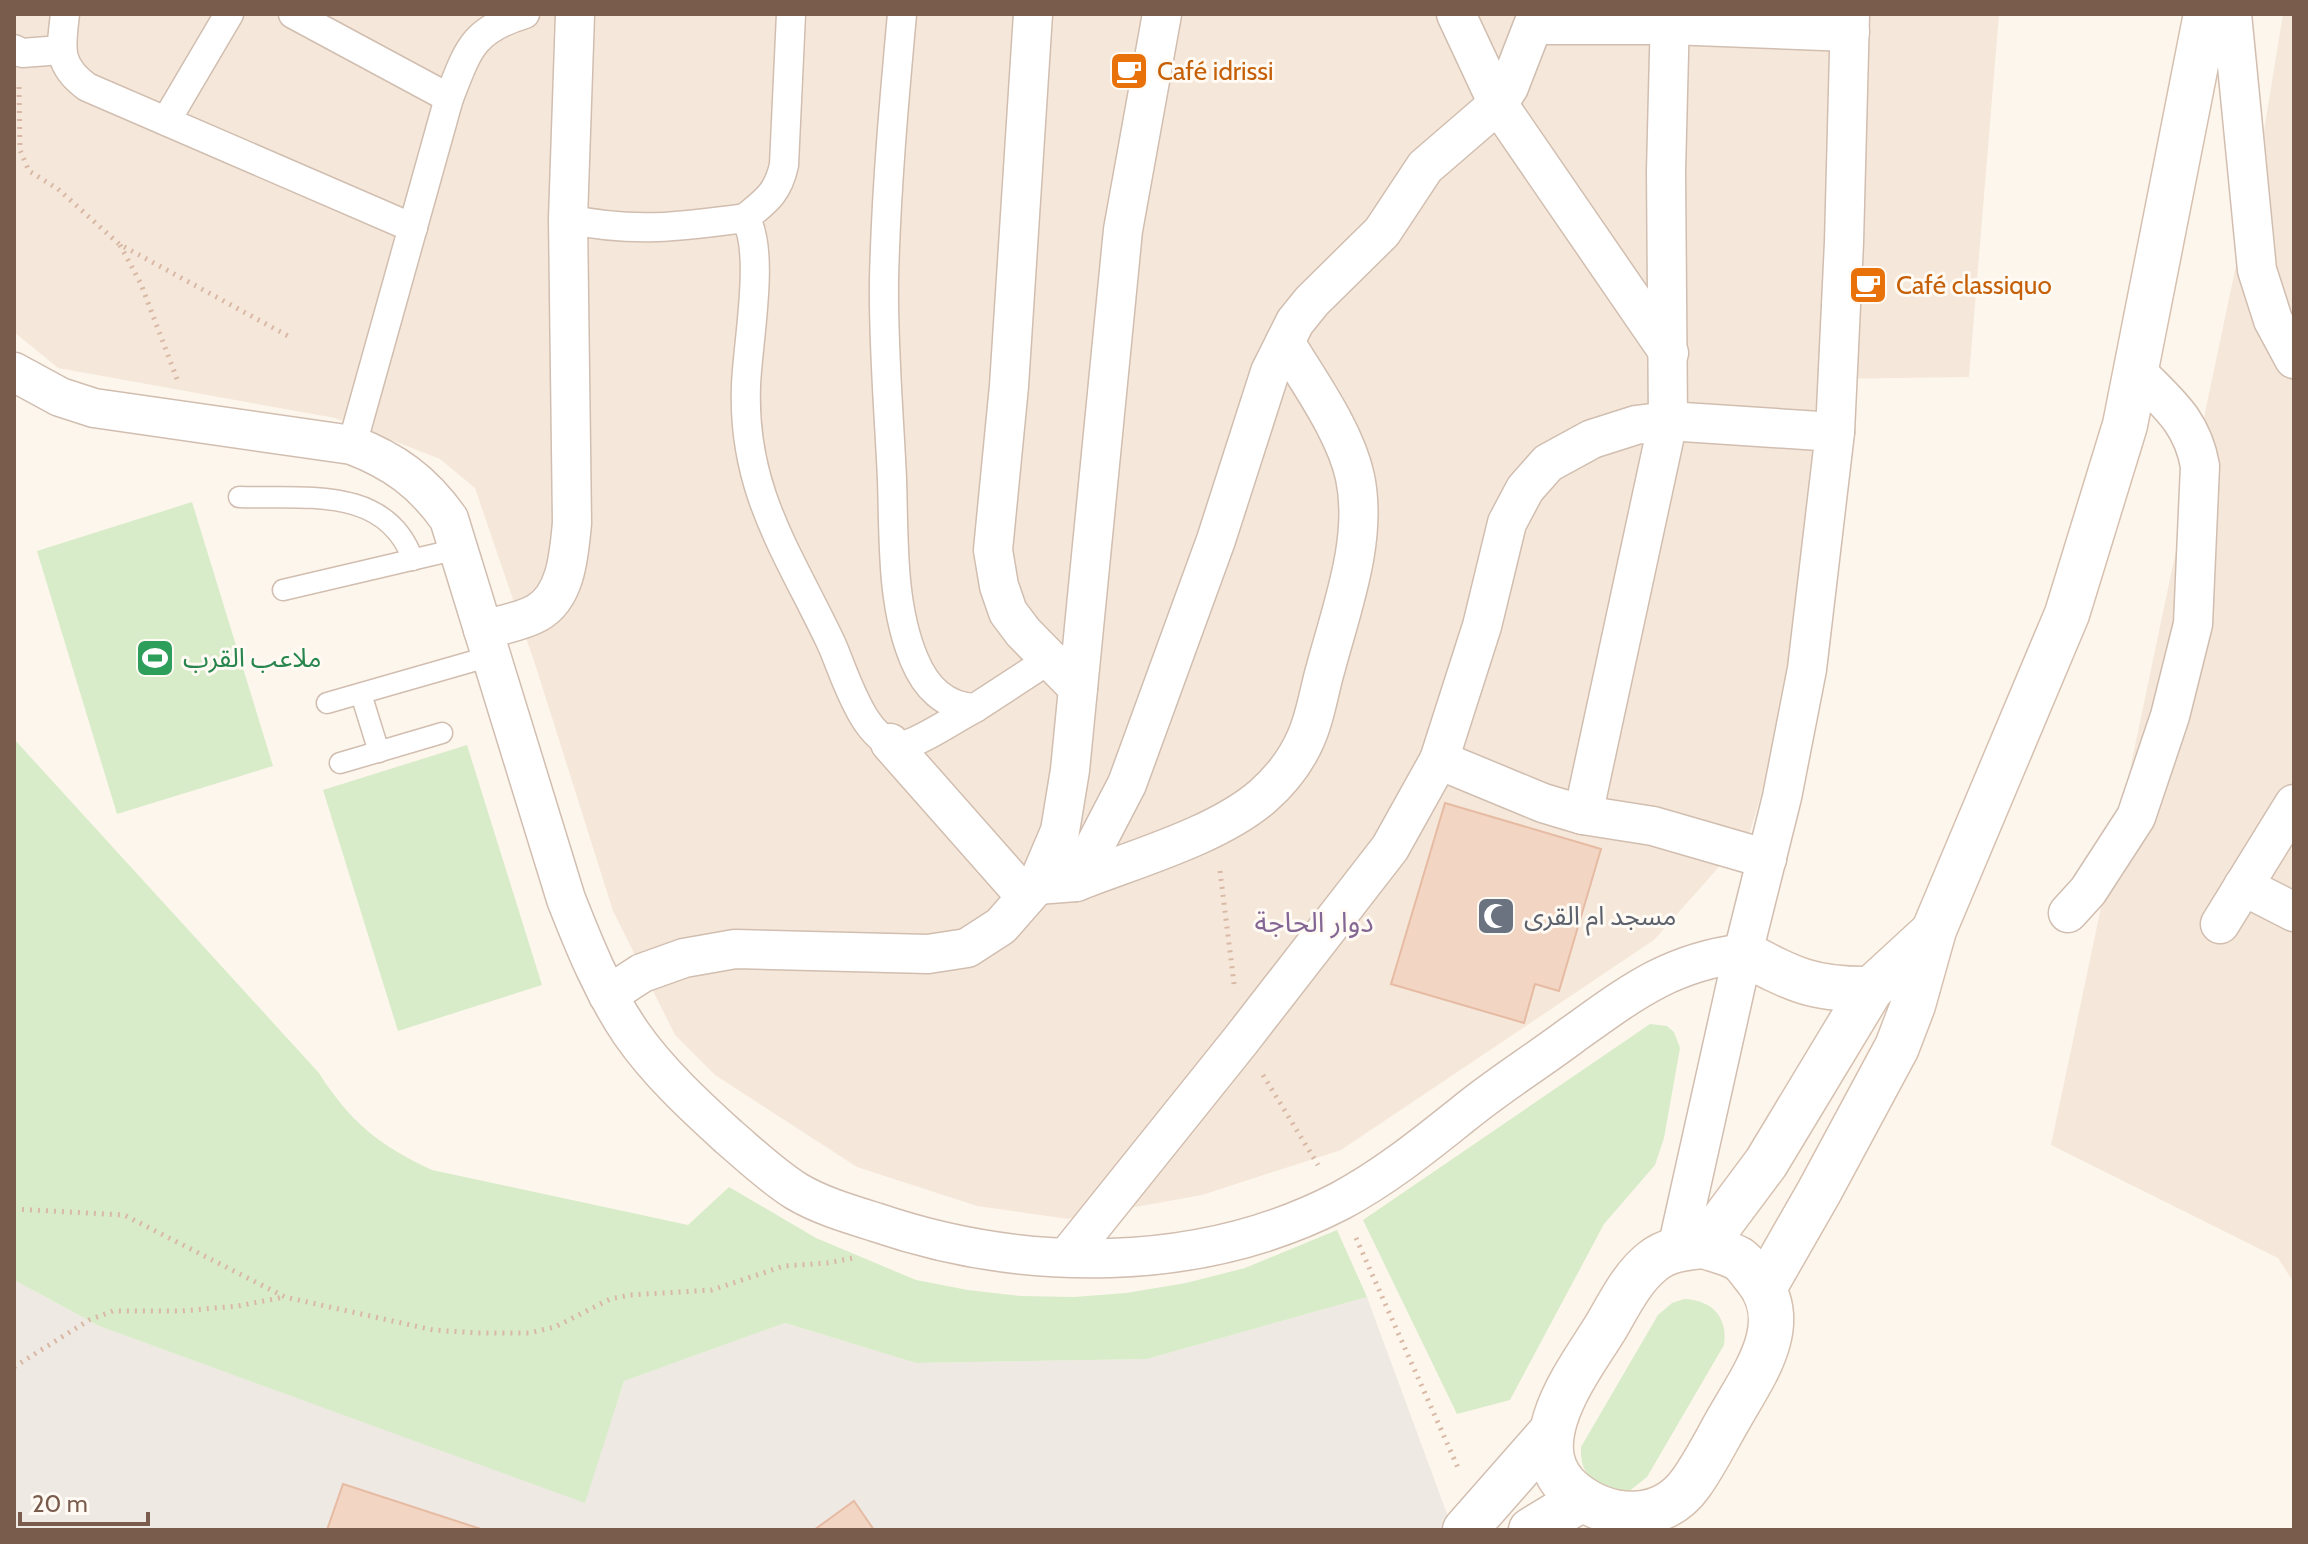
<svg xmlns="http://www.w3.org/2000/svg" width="2308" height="1544" viewBox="0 0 2308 1544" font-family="Cabin,'Noto Sans Arabic',sans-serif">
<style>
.residential{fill:#f5e8da}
.industrial{fill:#efe9e4}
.green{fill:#d8ecc9}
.building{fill:#f3d5c3;stroke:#e6bba3;stroke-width:2}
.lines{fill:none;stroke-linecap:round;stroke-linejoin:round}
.service-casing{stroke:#d1beb0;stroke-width:23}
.pedestrian-casing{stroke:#d1beb0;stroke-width:31}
.minor-casing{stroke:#d1beb0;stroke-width:41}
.tertiary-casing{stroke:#d1beb0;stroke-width:47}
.secondary-casing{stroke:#d6c0b0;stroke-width:47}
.path{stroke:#d9b8a5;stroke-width:5;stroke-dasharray:2 6;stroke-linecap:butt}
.service{stroke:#fff;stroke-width:20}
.pedestrian{stroke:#fff;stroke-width:28}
.minor{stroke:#fff;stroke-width:38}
.tertiary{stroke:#fff;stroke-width:44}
.secondary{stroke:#fff;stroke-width:44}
.labels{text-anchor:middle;stroke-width:6;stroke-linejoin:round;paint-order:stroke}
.food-label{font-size:26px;fill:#c56008;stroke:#fffaf3;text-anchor:start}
.leisure-label{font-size:26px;fill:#27864d;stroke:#fffaf3;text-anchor:start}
.worship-label{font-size:26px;fill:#5b616d;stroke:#fffaf3;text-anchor:start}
.neighbourhood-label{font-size:28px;fill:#846695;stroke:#fffaf3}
</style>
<rect width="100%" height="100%" fill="#fdf6ec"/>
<g class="residential">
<path d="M 14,14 L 1999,14 L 1969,377 L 1822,379 L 1779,735 L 1750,832 L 1654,940 L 1341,1150 L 1202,1195 L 1068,1219 L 977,1206 L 857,1167 L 715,1075 L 675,1035 L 613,911 L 536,667 L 475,488 L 440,459 L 335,418 L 58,368 L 14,332 Z"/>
<path d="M 2283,14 L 2294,14 L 2294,1283 L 2278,1258 L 2051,1145 L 2263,137 Z"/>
</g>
<path class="industrial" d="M 14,1280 L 99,1326 L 584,1502 L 624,1381 L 785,1323 L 916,1363 L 1147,1359 L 1367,1297 L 1453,1530 L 14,1530 Z"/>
<g class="green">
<path d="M 192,502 L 273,766 L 117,814 L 37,551 Z"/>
<path d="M 14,739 L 319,1073 C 350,1122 380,1146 432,1170 L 688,1225 L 729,1187 L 816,1238 L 916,1280 L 968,1290 L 1021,1296 L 1074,1297 L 1126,1293 L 1186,1283 L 1245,1268 L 1337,1230 L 1367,1297 L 1147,1359 L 916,1363 L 785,1323 L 624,1381 L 585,1503 L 99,1326 L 14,1280 Z"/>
<path d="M 467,745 L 542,985 L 398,1031 L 323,790 Z"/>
<path d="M 1650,1024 L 1667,1026 L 1674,1032 L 1680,1048 L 1664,1138 L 1655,1165 L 1604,1224 L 1510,1400 L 1457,1414 L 1363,1220 Z"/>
<path d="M 1684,1299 C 1712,1300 1728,1317 1724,1345 L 1647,1477 L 1628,1492 L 1603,1491 C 1588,1477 1580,1469 1581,1447 L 1658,1315 L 1672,1303 Z"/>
</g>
<g class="building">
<path d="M 1445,803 L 1601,849 L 1559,991 L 1535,984 L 1524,1023 L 1391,984 Z"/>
<path d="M 343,1484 L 484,1530 L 327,1530 Z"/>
<path d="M 854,1501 L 874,1530 L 814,1530 Z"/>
</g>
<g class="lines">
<g class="service-casing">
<g id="service">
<path d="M 239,497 C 304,499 387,485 413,560"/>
<path d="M 283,590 L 458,549"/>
<path d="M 361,694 L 379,752"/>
<path d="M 327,703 L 491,656"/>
<path d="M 340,763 L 442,733"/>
</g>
</g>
<g class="pedestrian-casing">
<g id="pedestrian">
<path d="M 65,14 C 61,48 57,65 87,87 L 413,228"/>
<path d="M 293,14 L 449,98"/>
<path d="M 902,14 C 894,102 886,191 884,280 C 883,346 889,413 892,479 C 894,538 891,604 914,659 C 925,686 944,707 975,708 L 1050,659"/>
<path d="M 14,49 L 22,53 L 61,50"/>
<path d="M 166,121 L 229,14"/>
<path d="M 745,218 C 766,201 778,193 784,165 L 791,14"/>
<path d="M 568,219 C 633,233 680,227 745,218 C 766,250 747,346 746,386 C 742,491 789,554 831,643 C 844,670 867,759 911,743 C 933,734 954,719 975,708"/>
<path d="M 352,445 L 449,98 C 468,50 472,30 525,14"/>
</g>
</g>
<g class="minor-casing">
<g id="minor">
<path d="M 1033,14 L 1009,386 L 993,550 L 999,586 L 1008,612 L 1023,632 L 1078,688"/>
<path d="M 1456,14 L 1498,104 L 1669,353"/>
<path d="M 2232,14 L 2257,270 L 2273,320 L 2294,359"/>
<path d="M 14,372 L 60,397 L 94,408 L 352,445 C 394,461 423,482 449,519 L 566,899 C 584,945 603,992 631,1033 C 658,1072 695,1106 729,1137 C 750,1155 772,1176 796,1191 C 819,1205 849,1214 875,1222 C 1024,1273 1199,1274 1340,1201 C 1385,1177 1423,1146 1462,1115 C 1497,1086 1536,1062 1572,1035 C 1631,993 1668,963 1743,953"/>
<path d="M 483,630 C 500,625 521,622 537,613 C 567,596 569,553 572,523 L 568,219 L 575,14"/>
<path d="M 890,743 L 1026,897"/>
<path d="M 1439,760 L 1543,803 L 1583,815 L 1653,826 L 1767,859"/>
<path d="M 1583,815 L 1668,421 L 1666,171 L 1670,14"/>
<path d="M 1076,882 C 1134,859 1217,836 1263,796 C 1281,780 1297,759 1306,738 C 1316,716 1319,690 1326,667 C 1342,607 1368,539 1355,477 C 1345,431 1309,382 1285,342"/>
<path d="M 1037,885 L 1076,882 L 1127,784 L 1216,540 L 1270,372 L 1295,322 L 1312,301 L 1382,232 L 1425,167 L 1498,104 L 1509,87 L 1533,25 L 1670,25 L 1850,32"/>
<path d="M 2243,886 L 2294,912"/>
<path d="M 2068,913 L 2088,891 L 2136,817 L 2170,716 L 2193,624 L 2200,466 C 2192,420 2166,402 2135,370"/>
<path d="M 2220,924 L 2294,804"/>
<path d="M 608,995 L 642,973 L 684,958 L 735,949 L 928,954 L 967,948 L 1001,926 L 1037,885 L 1060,831 L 1070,770 L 1123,230 L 1162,14"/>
<path d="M 1677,1249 L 1743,953 L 1782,797 L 1807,669 L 1835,432 L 1844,242 L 1850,14"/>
<path d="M 1067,1257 L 1241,1040 L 1390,848 L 1439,760 L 1482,626 L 1507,523 L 1525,489 L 1548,463 L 1592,439 L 1636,425 L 1668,421 L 1835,432"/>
</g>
</g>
<g class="tertiary-casing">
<g id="tertiary">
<path d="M 1465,1530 L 1552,1431"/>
<path d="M 1531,1530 L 1582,1499"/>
</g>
</g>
<g class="secondary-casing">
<g id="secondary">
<path d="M 1743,953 C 1794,980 1813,990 1871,989"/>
<path d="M 1704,1246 C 1715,1250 1729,1253 1739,1259 C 1745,1263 1750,1271 1755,1277 C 1793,1322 1755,1373 1731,1415 C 1718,1437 1706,1462 1691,1483 C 1662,1524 1609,1521 1573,1492 C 1519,1448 1577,1373 1604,1330 C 1618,1307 1631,1278 1653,1261 C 1668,1249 1686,1248 1704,1246 Z"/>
<path d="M 1704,1246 L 1766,1163 L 1871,989 L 1933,932"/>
<path d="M 1764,1288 L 1819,1192 L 1897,1047 L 1913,1005 L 1934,930 L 2067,614 L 2125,425 L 2206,14"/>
</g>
</g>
<g class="path">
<path d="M 19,87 L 20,150 L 29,171 L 58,189 L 119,244 L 288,336"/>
<path d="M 120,245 L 141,284 L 177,379"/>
<path d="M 1220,871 L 1234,984"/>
<path d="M 1263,1075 L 1318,1165"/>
<path d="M 14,1209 L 124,1215 L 285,1297 L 433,1330 L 478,1333 L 529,1333 L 555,1327 L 610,1299 L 630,1295 L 712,1290 L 784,1266 L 827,1263 L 853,1258"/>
<path d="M 1356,1238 L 1459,1470"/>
<path d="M 14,1367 L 89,1320 L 113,1311 L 181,1311 L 238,1306 L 284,1297"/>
</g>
<use href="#service" class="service"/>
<use href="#pedestrian" class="pedestrian"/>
<use href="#minor" class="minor"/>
<use href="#tertiary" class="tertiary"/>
<use href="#secondary" class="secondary"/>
</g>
<defs>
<g id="cafe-square" transform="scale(2)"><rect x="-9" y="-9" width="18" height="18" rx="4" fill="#e8710a" stroke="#fffaf3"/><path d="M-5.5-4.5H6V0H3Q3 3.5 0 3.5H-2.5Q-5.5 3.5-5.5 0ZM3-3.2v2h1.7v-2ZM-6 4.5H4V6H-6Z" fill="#fff"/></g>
<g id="stadium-square" transform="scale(2)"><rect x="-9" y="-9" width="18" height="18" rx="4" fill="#2e9e5b" stroke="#fffaf3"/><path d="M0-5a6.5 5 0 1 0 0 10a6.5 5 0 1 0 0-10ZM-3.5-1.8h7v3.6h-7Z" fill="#fff"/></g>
<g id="mosque-square" transform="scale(2)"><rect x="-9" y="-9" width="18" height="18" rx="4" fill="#6b7280" stroke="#fffaf3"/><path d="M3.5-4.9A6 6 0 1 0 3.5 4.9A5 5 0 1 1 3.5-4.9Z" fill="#fff"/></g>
</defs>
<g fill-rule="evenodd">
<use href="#cafe-square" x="1129" y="71"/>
<use href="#cafe-square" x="1868" y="285"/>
<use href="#stadium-square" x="155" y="658"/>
<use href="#mosque-square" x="1496" y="916"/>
</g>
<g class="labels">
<g class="food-label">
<text x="1157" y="80">Café idrissi</text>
<text x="1896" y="294">Café classiquo</text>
</g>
<g class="leisure-label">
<text x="183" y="667">ملاعب القرب</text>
</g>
<g class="worship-label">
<text x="1524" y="925">مسجد ام القرى</text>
</g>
<g class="neighbourhood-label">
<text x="1314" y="932">دوار الحاجة</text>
</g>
</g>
<rect width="2308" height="1544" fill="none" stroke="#7a5c4d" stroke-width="32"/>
<path d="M20 1512v12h128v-12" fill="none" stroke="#7a5c4d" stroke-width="4"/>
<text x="32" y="1512" font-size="24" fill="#7a5c4d" stroke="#fffaf3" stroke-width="6" paint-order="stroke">20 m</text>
</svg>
